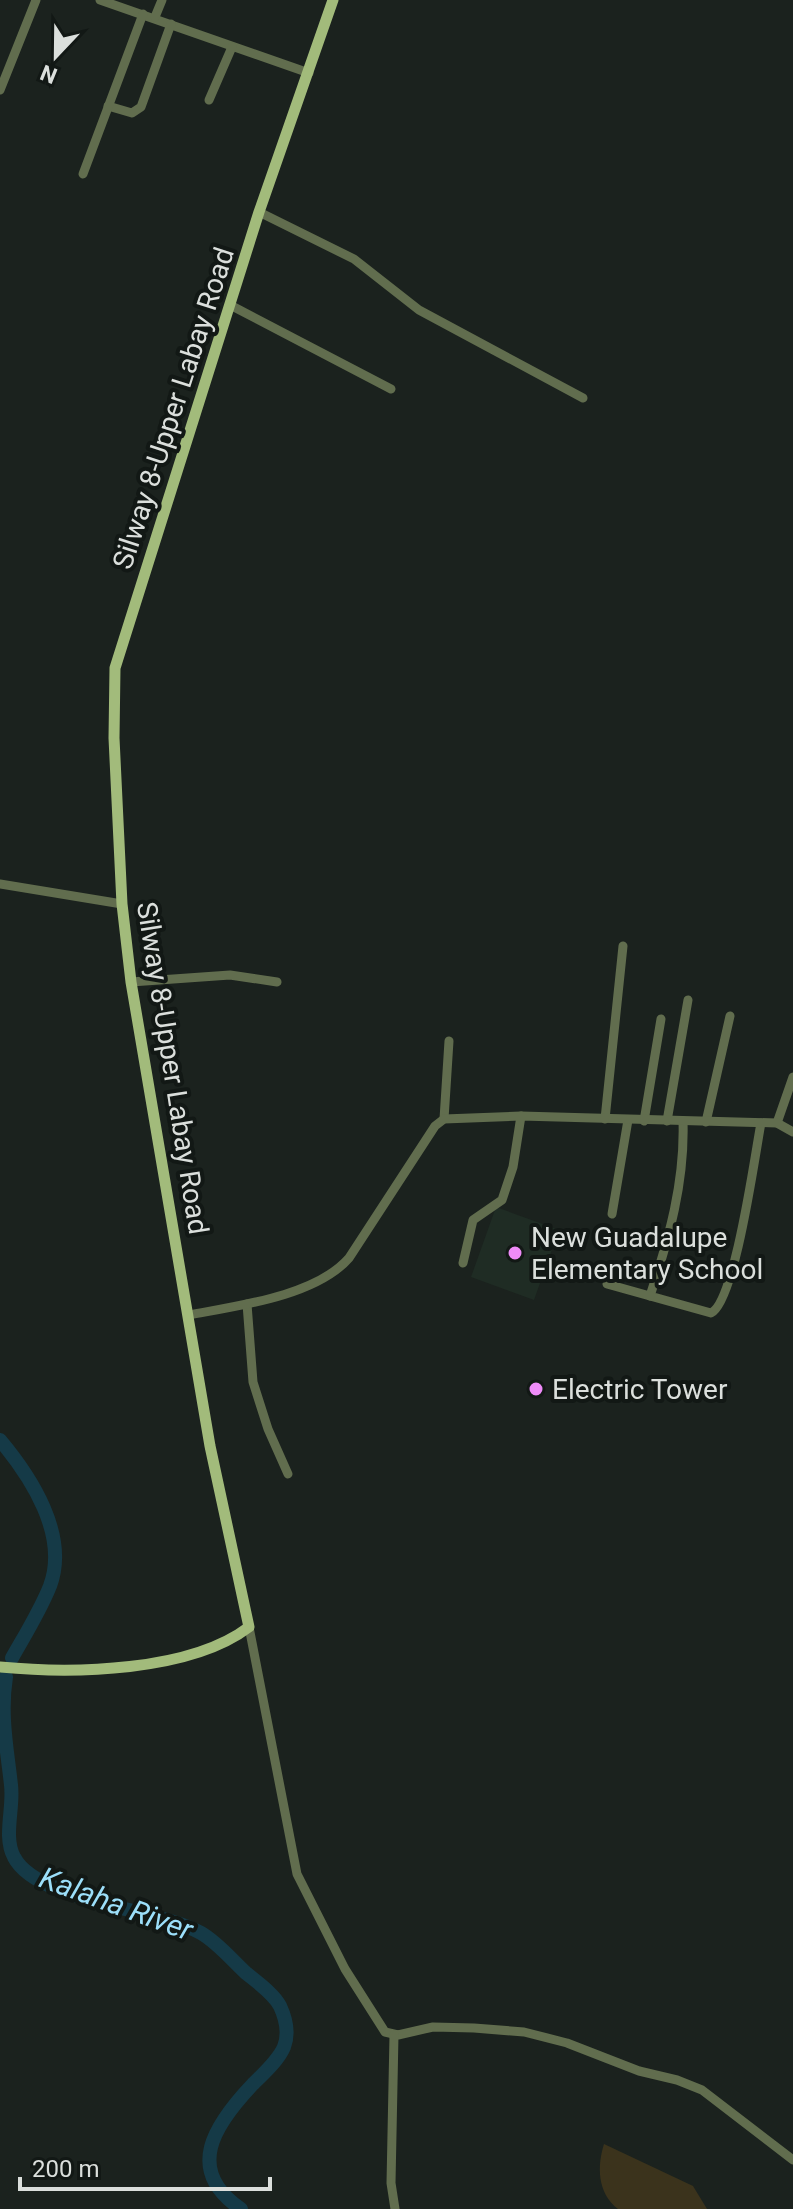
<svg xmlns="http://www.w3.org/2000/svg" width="793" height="2209" viewBox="0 0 793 2209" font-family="Roboto,sans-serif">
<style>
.built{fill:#1f2c24}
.green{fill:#3b331c}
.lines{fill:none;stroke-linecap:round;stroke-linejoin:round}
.river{stroke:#153a47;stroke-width:14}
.minor{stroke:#616d4e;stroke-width:9}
.major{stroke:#a2bb7b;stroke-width:11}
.poi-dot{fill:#ee8bf8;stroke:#121815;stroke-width:3}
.labels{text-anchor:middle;stroke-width:8;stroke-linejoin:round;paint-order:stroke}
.street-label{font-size:28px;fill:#dbdfdc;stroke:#121815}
.poi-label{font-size:28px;fill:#dbdfdc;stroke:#121815;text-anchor:start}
.water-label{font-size:30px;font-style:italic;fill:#9cdffa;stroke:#121815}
</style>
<rect width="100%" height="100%" fill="#1b221e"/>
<path class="built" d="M 496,1207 L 559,1230 L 534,1300 L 471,1277 Z"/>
<path class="green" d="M 604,2144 L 693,2186 L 707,2209 L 618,2209 C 597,2193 597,2166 604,2144 Z"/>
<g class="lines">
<g class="river">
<path d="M 0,1440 C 31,1477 69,1535 50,1586 C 40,1611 25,1635 12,1658"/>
<path d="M 6,1677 C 0,1715 7,1748 11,1785 C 14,1808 3,1837 14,1857 C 36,1901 155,1908 201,1933 C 217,1942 232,1960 246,1973 C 257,1982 274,1994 280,2006 C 286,2019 289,2034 284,2047 C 278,2061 263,2074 253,2084 C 214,2125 184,2170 241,2209"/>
</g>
<g class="minor">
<path d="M 100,0 L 309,73"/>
<path d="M 155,17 L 162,0"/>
<path d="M 0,90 L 36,0"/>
<path d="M 209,100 L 232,47"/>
<path d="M 108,106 L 132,113 L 141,107 L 171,24"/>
<path d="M 83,174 L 143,14"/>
<path d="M 259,212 L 354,259 L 419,310 L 583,398"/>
<path d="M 232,306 L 391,389"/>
<path d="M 0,884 L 122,904"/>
<path d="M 131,982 L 230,975 L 277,982"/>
<path d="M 444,1119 L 449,1041"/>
<path d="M 605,1119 L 623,946"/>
<path d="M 644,1121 L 661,1019"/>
<path d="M 667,1121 L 688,1000"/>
<path d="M 683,1121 C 685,1182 669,1238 650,1296 L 711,1313 C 735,1302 755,1154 761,1123"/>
<path d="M 706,1122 L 730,1016"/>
<path d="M 777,1123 L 793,1077"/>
<path d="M 612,1214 L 628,1120"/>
<path d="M 463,1263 L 473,1220 L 502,1200 L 513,1167 L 521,1116"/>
<path d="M 607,1284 L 650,1296"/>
<path d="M 247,1304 L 253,1382 L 268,1429 L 288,1474"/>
<path d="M 189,1315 C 237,1306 316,1296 349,1258 L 435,1126 L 444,1119 L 521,1116 L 777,1123 L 793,1132"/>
<path d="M 249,1627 L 297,1874 L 345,1969 L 385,2032 L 398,2035 L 433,2027 L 474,2028 L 524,2032 L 567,2043 L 639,2071 L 677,2080 L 702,2090 L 793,2160"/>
<path d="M 394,2035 L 391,2183 L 395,2209"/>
</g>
<path class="major" d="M 0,1667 C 73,1674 190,1672 249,1627 L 210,1446 L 131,982 L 122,904 L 114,738 L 115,668 L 259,212 L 333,0"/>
</g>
<g class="poi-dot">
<circle cx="515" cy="1253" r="8"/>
<circle cx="536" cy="1389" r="8"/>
</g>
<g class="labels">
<g class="street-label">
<text transform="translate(173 408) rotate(-72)" y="10">Silway 8-Upper Labay Road</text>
<text transform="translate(173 1068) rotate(81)" y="10">Silway 8-Upper Labay Road</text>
</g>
<g class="poi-label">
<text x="531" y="1247">New Guadalupe<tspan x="531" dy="32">Elementary School</tspan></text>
<text x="552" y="1399">Electric Tower</text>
</g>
<g class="water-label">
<text transform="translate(116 1904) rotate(20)" y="10">Kalaha River</text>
</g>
</g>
<g transform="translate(56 56) rotate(202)" stroke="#121815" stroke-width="6" paint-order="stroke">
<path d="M0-6L14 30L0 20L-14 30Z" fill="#dbdfdc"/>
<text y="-12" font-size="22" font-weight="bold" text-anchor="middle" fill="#dbdfdc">N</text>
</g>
<path d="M20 2177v12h250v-12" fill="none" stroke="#dbdfdc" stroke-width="4"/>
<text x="32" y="2177" font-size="24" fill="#dbdfdc" stroke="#121815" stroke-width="6" paint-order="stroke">200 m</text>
</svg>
